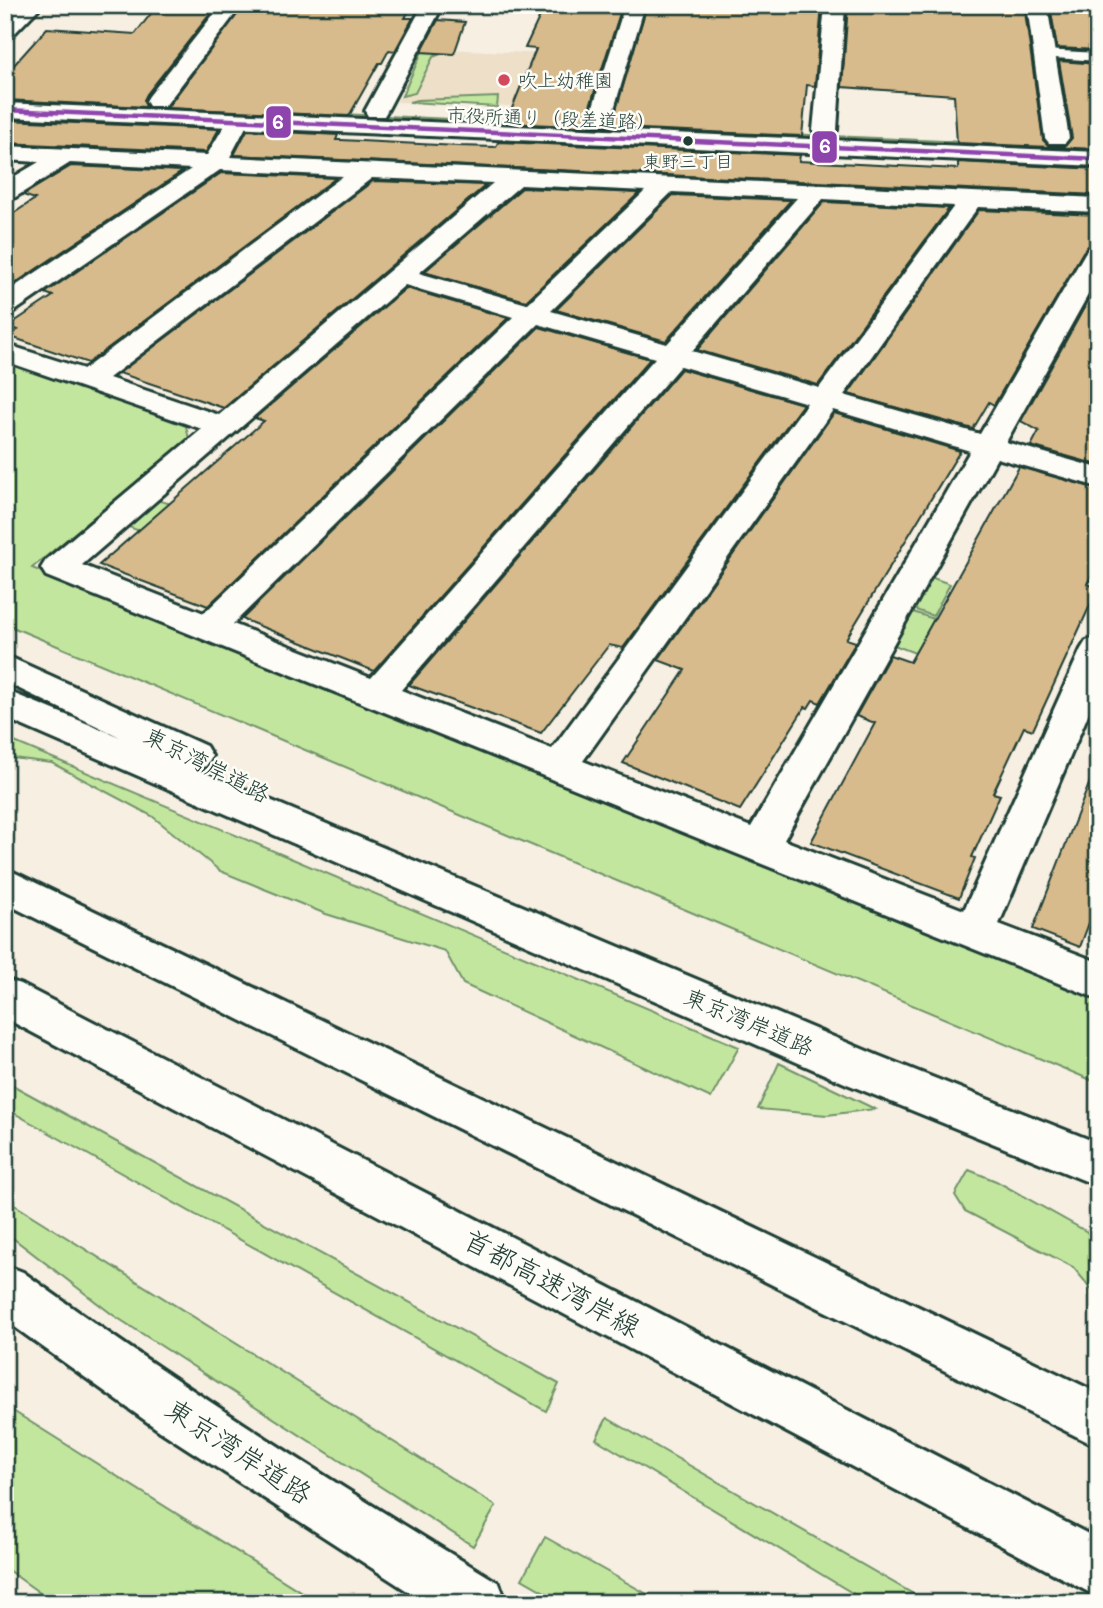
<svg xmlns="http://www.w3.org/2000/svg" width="1103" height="1608" font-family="Mali,'Klee One',sans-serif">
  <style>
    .built { fill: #eddfc8 }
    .green { fill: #c3e69f; stroke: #71926a; stroke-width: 2 }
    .building { fill: #d8bb8c; stroke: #1f3d34; stroke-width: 2 }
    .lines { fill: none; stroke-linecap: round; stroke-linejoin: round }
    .lane-casing { stroke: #1f3d34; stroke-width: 5 }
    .street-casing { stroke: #1f3d34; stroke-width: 6 }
    .secondary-casing { stroke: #1f3d34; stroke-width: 6 }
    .highway-casing { stroke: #1f3d34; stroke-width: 6 }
    .lane { fill: #fdfcf7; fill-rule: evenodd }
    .street { fill: #fdfcf7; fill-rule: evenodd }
    .secondary { fill: #fdfcf7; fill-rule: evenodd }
    .highway { fill: #fdfcf7; fill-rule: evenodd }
    .bus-1-casing { stroke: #fdfcf7; stroke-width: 8 }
    .bus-1 { stroke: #8e44ad; stroke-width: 4.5 }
    .poi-dot { fill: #d1495b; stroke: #fdfcf7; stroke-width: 2.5 }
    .bus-dot { fill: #1f3d34; stroke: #fdfcf7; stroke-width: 2.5 }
    .labels { text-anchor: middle; stroke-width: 5; stroke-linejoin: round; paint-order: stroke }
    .far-bus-label { font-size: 18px; fill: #1f3d34; stroke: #fdfcf7 }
    .far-poi-label { font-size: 19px; fill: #1f3d34; stroke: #fdfcf7; text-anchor: start }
    .far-street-label { font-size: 19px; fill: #1f3d34; stroke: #fdfcf7 }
    .street-label { font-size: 23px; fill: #1f3d34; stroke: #fdfcf7 }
    .near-street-label { font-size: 28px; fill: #1f3d34; stroke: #fdfcf7 }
    .line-badge { stroke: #fdfcf7; stroke-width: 2.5 }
    .badge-label { font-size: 19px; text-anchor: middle; font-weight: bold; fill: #fff }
  </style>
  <rect width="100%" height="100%" fill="#f6efe2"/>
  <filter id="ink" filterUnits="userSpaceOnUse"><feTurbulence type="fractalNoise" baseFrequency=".0143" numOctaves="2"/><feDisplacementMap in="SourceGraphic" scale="14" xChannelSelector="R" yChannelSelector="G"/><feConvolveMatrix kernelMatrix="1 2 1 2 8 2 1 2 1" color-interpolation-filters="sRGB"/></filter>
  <g filter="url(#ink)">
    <path class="built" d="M424 48 607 57 591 109 397 102Z"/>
    <g class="green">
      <path d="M426 43 445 44 441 54 433 57 415 93 402 96Z"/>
      <path d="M498 97 497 107 409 102 417 100Z"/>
      <path d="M5 99 1098 148V153L5 104Z"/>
      <path d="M5 360 186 426 189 439 32 568 1098 996V1083L5 624Z"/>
      <path d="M156 500 172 504 145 533 126 526Z"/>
      <path d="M930 577 950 584 933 616 913 609Z"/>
      <path d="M913 612 934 619 915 653 894 645Z"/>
      <path d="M5 738 739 1047 711 1098 463 984 445 951 326 914 220 871 152 816 52 763 5 757Z"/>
      <path d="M779 1063 875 1109 827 1115 758 1109Z"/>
      <path d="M5 1081 559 1384 546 1411 5 1108Z"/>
      <path d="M969 1170 996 1181 1098 1238V1297L1073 1267 965 1211 955 1195Z"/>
      <path d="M5 1199 496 1506 473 1546 113 1315 5 1232Z"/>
      <path d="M5 1406 319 1603H54L5 1568Z"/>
      <path d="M607 1418 929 1603H869L596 1439Z"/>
      <path d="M545 1537 663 1603H564L522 1579Z"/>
    </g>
    <g class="building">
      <path d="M175 5H217L147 94 144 100 146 107 5 100V75L47 28 135 34 153 11 169 12Z"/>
      <path d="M244 5H412L405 18H413L395 51 389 50 382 63H379L349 116 167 108Z"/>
      <path d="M545 5 622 7 586 118 592 127H608L613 120 647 5H822L815 86 807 85 802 136 506 123 536 49 525 48Z"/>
      <path d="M848 5H1024L1043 140 1049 146H1065L1072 138 1059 61 1098 64V149L957 143 954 95 842 87Z"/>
      <path d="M1050 5H1093L1094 10H1098V50L1057 48Z"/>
      <path d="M438 20 465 22 454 54 421 52Z"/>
      <path d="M5 120 219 129 206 152 5 143Z"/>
      <path d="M247 130 338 135 336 140H341L458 146 496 147 498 142 800 155 799 161 958 169V162L1098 169V195L234 155Z"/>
      <path d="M71 166 183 171 14 284 5 281V219L35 199 23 195Z"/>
      <path d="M221 173 336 178 88 363 8 336 18 330 8 326 53 296 45 293Z"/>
      <path d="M373 181 486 185 224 408 119 373Z"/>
      <path d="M522 188 639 193 526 301 424 272Z"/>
      <path d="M673 195 791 200 666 341 556 310Z"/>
      <path d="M824 202 949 208 818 385 697 350Z"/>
      <path d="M979 210 1098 215V243L1088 246 1083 252 994 405 989 402 973 429 848 394Z"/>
      <path d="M1098 283V465L1031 446 1039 431 1021 421Z"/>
      <path d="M406 288 508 318 208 606 99 565 264 421 255 418Z"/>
      <path d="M539 327 650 359 374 671 242 619Z"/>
      <path d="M681 369 803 404 623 648 609 645 541 733 409 685Z"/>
      <path d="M834 413 960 451 846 639 856 642 820 703 813 700 808 708 805 707 740 810 623 763 685 670 658 660Z"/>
      <path d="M1019 467 1098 489V562L1087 584 1098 588 1033 730 1024 727 993 793 1000 795 972 857 975 858 959 898 811 842 875 723 856 716 890 655 910 662Z"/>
      <path d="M1096 766 1098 926 1089 923 1080 947 1033 929Z"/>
    </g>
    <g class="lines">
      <g class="lane-casing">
        <path id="lane" d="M1044 50 1098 53V61L1040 57V51Z"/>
      </g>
      <g class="street-casing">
        <g id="street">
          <path d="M221 5H242L165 106H149L146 101 149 96Z"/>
          <path d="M625 5H645L611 119 608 124H592L589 119Z"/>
          <path d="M1027 5H1047L1069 138 1065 143H1049L1045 138Z"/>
          <path d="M238 114 246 116 249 121 230 157 1098 198V212L978 207 844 395 980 434 1085 253 1089 248 1098 245V277L1006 442 1098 468V487L997 458 784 840 964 910 1081 649 1086 641 1098 637V691L999 924 1098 962V999L46 576 41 568 46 560 202 429 5 361V344L84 369 343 176 220 170 15 311 5 313V293L191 169 70 163 14 198 5 200V182L39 162 5 160V146L207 155 230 116ZM372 178 493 183 219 415 109 378ZM521 185 645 191 527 304 419 273ZM672 192 797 198 667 344 551 311ZM823 199 954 206 819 388 692 351ZM405 285 513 317 204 613 82 565ZM538 324 655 358 371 678 233 624ZM680 366 807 403 552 749 401 690ZM833 410 970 451 751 827 583 761Z"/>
        </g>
      </g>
      <g class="secondary-casing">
        <g id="secondary">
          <path d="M20 5H42L12 36 5 38V20Z"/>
          <path d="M423 5H443L387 111 384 116H368L365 111Z"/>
          <path d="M825 5H845L837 130 833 135H817L813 130Z"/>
          <path d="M5 103 1098 152V166L5 117Z"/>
        </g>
      </g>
      <g class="highway-casing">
        <g id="highway">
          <path d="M5 655 206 746 212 756 206 766 196 769 879 1056 1098 1143V1186L847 1084 5 718V690L120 737 5 682Z"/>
          <path d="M5 868 1098 1393V1447L5 903Z"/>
          <path d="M5 979 20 984 1098 1539V1597L5 1018Z"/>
          <path d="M5 1265 23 1272C176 1384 337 1485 499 1583L507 1603H426L160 1431 5 1320Z"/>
        </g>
      </g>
      <use href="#lane" class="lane"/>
      <use href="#street" class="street"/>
      <use href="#secondary" class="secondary"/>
      <use href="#highway" class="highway"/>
      <g class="bus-1-casing">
        <path id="bus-1" d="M5 110 1098 159"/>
      </g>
      <use href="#bus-1" class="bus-1"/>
    </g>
  </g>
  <circle class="poi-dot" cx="504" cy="80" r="7"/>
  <circle class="bus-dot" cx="688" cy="141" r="6"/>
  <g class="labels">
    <g class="far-bus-label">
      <text x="688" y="168">東野三丁目</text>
    </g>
    <g class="far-poi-label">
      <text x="518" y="87">吹上幼稚園</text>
    </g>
    <g class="far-street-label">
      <text transform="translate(551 118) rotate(2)" y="7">市役所通り（段差道路）</text>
    </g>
    <g class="street-label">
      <text transform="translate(207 765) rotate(27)" y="8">東京湾岸道路</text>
      <text transform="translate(749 1022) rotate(23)" y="8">東京湾岸道路</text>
    </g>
    <g class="near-street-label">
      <text transform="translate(552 1283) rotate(28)" y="10">首都高速湾岸線</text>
      <text transform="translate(239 1451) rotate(33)" y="10">東京湾岸道路</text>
    </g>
  </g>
  <g class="line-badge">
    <rect x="265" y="105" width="27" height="34" rx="7" fill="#8e44ad"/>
    <rect x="811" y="130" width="27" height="34" rx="7" fill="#8e44ad"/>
  </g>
  <g class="badge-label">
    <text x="278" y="129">6</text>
    <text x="825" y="153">6</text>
  </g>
  <rect width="1103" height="1608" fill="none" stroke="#fdfcf7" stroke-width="28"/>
  <rect x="14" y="14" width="1075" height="1580" fill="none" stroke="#1f3d34" stroke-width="2.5" filter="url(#ink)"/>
</svg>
